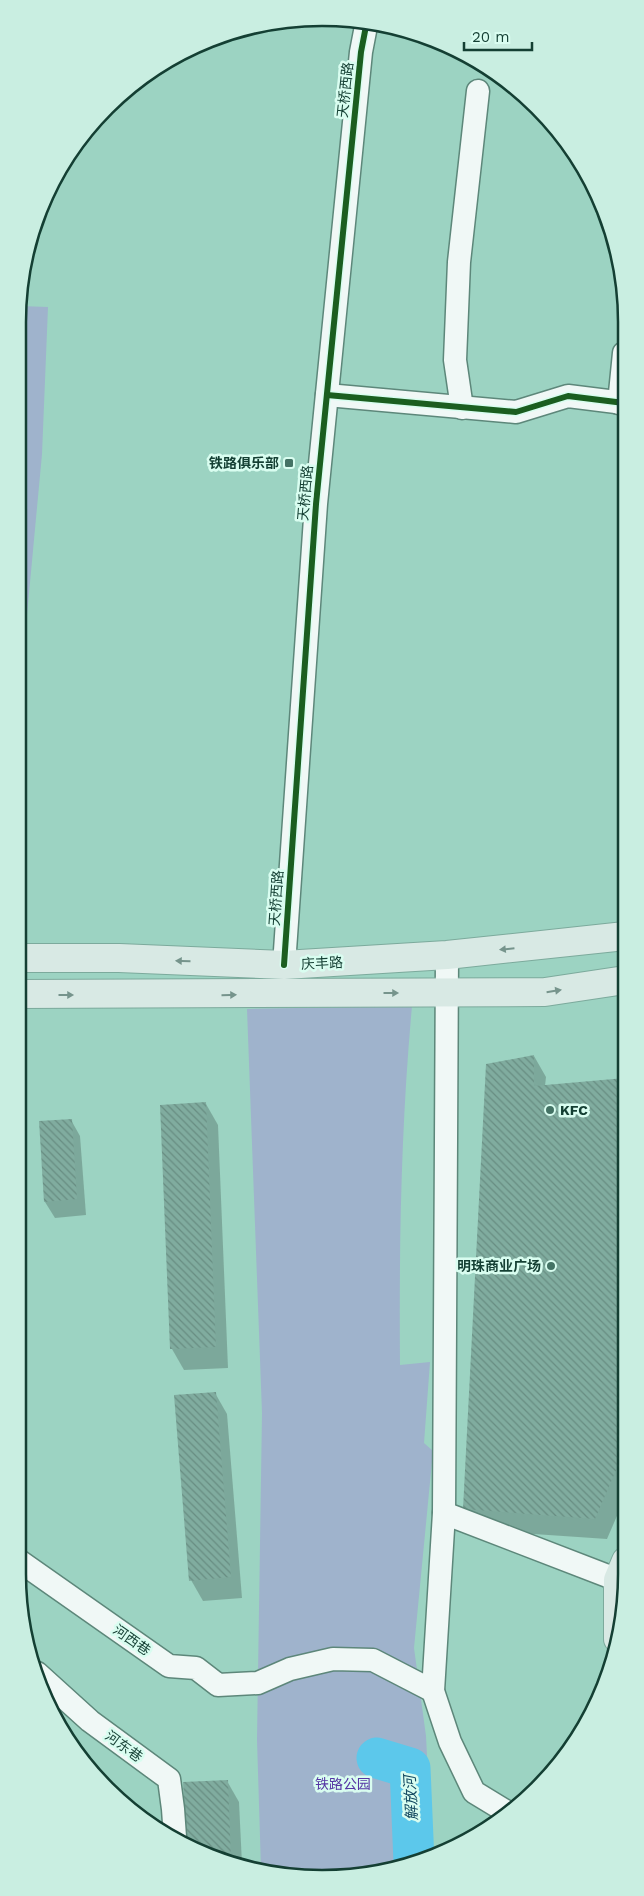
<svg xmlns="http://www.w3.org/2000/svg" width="644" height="1896" font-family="'Work Sans','Noto Sans SC',sans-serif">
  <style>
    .park { fill: #9fb3cc }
    .shadow { fill: #0003 }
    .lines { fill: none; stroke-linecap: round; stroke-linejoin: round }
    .river { stroke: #5cc8eb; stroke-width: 41 }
    .building { fill: url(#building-back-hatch) }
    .minor-casing { stroke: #5d877a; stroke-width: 25 }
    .major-casing { stroke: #7caa9c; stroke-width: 30 }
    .minor { stroke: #f0f8f6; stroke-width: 22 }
    .major { stroke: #d8e9e4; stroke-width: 28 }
    .cycleway-casing { stroke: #d9fdf0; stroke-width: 9 }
    .cycleway { stroke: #1b5e20; stroke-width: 6 }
    .oneway { fill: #76948c }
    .poi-dot { fill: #447365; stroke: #d9fdf0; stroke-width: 2 }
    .labels { text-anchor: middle; stroke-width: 5; stroke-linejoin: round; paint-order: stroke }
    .street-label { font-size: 14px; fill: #143f33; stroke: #d9fdf0 }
    .poi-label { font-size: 14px; font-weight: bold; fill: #143f33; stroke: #d9fdf0; text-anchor: end }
    .park-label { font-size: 14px; fill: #5636a4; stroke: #d9fdf0 }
    .water-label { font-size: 15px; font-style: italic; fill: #164b62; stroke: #d9fdf0 }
    .rim { fill: none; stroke: #143f33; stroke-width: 2.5 }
  </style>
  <defs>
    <pattern id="building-back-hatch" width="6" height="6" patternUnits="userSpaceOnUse" patternTransform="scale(1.25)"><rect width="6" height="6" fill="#80ac9f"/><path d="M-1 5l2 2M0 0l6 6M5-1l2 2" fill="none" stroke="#688d82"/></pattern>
  </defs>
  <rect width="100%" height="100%" fill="#9cd3c2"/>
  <g class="park">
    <path d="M20 306 48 307 42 454 25 636H18V322Z"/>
    <path d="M412 1006C401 1126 399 1245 400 1365L430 1362 424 1443 433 1451 414 1648 426 1736 432 1854 401 1868 283 1876 261 1869 257 1740 262 1413 247 1009Z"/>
  </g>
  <g class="shadow">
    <path d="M534 1056 546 1077 545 1086 625 1079 626 1495 607 1539 476 1530 464 1509Z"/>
    <path d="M206 1104 218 1125 228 1368 184 1370 172 1349Z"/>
    <path d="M71 1120 80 1136 86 1215 55 1218 45 1202Z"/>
    <path d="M215 1393 227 1414 242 1598 203 1601 191 1580Z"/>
    <path d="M227 1781 239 1802 242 1864 188 1847 185 1784Z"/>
  </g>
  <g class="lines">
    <path class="river" d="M377 1758 410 1768 414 1862"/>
  </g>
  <g class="building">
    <path d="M534 1055V1086L625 1078 626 1447 595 1519 463 1509 486 1064Z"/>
    <path d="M206 1102 216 1347 170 1349 160 1105Z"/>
    <path d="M72 1119 77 1199 44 1202 39 1121Z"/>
    <path d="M216 1392 231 1577 189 1581 174 1395Z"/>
    <path d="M228 1780 231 1860 186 1846 183 1782Z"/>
  </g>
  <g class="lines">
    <g class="minor-casing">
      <g id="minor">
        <path d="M327 395 516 412 568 396 624 403"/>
        <path d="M619 403 624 353"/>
        <path d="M462 408 455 360 459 262 478 91"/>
        <path d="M447 955 444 1513 618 1580"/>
        <path d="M284 965 316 504 361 52 366 26"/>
        <path d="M444 1513 433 1691 450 1742 474 1792 507 1812"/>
        <path d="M18 1560 169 1666 196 1668 218 1685 258 1683 290 1669 333 1659 373 1660 433 1691"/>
        <path d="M37 1673 90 1721 169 1779 173 1809 175 1837"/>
      </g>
    </g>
    <g class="major-casing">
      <g id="major">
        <path d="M18 958H119L284 965 447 955 625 936"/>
        <path d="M18 994 545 992 625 980"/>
        <path d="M618 1639V1580L626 1561"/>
      </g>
    </g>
    <use href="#minor" class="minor"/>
    <use href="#major" class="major"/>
    <g class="cycleway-casing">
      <g id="cycleway">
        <path d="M327 395 516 412 568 396 624 403"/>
        <path d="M284 965 316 504 361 52 366 26"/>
      </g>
    </g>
    <use href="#cycleway" class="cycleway"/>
  </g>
  <defs><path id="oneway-solid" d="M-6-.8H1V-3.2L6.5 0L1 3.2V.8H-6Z" transform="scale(1.25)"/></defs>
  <g class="oneway">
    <use href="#oneway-solid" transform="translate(507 949) rotate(174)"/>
    <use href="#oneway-solid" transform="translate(183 961) rotate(-178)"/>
    <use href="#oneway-solid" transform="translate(554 991) rotate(-9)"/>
    <use href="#oneway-solid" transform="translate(391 993)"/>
    <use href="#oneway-solid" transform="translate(66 995)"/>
    <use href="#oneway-solid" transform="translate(229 995) rotate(-1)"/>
  </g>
  <g class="poi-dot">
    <rect x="284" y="458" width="10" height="10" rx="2.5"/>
    <circle cx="550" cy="1110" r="5"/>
    <circle cx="551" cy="1266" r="5"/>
  </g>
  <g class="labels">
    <g class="street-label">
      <text transform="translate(345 90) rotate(-84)" y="5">天桥西路</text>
      <text transform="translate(305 493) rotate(-85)" y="5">天桥西路</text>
      <text transform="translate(276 898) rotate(-86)" y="5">天桥西路</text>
      <text transform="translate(322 963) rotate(-3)" y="5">庆丰路</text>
      <text transform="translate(132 1640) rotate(35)" y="5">河西巷</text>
      <text transform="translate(124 1746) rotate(36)" y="5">河东巷</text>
    </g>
    <g class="poi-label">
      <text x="279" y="468">铁路俱乐部</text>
      <text x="560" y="1115" text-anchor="start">KFC</text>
      <text x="541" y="1271">明珠商业广场</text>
    </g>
    <g class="park-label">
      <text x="343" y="1789">铁路公园</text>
    </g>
    <g class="water-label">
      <text transform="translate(411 1798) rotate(-93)" y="5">解放河</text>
    </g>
  </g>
  <path d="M0 0H644V1896H0ZM322 26H322A296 296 0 0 1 618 322V1574A296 296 0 0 1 322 1870H322A296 296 0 0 1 26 1574V322A296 296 0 0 1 322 26Z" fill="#c9eee1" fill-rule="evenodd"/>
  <path class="rim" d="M322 26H322A296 296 0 0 1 618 322V1574A296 296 0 0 1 322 1870H322A296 296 0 0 1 26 1574V322A296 296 0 0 1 322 26Z"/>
  <path d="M464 42v8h68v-8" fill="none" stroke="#143f33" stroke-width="2.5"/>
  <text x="472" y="42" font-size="15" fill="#143f33" stroke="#d9fdf0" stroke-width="4" paint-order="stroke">20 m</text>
</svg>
